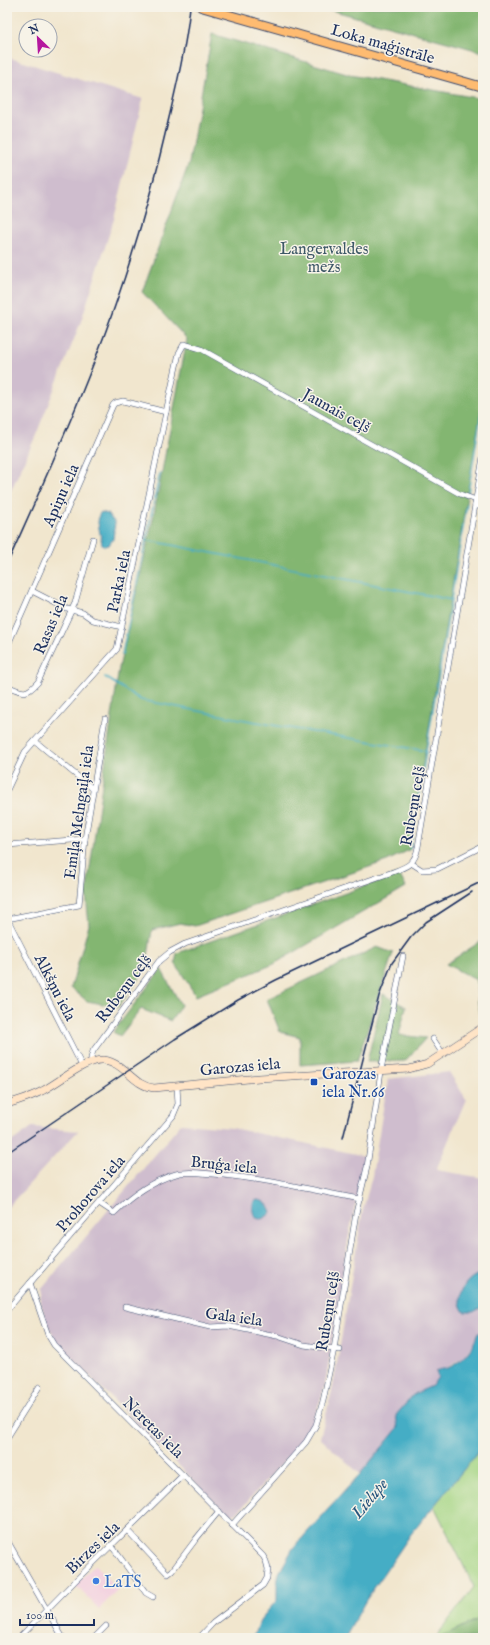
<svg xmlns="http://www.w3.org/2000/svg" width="490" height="1645" font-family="'IM FELL English',serif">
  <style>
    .built { fill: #f3cfdf }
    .industrial { fill: #cfbdce }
    .green { fill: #a4d583; stroke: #608270 }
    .forest { fill: #83b671; stroke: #4f7268 }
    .water { fill: #45adc5; stroke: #306e92 }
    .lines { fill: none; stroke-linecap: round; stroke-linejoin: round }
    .stream { stroke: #45adc5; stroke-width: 1.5 }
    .street-casing { stroke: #3b4a6f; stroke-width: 6 }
    .secondary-casing { stroke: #3b4a6f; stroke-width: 8 }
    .primary-casing { stroke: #3b4a6f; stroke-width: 10 }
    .street { stroke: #fff; stroke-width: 5 }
    .secondary { stroke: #ffe4c6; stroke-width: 7 }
    .primary { stroke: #febb71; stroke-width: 8 }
    .rail { stroke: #1b2f5e; stroke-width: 1.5 }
    .transit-dot { fill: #1a4fb4; stroke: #f7f3e8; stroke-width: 1.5 }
    .shop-dot { fill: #3f7fe0; stroke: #f7f3e8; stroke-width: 1.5 }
    .labels { text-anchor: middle; stroke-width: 3; stroke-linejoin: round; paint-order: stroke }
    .street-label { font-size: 16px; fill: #1b2f5e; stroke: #f7f3e8 }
    .park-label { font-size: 16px; fill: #3d5867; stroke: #f7f3e8 }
    .transit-label { font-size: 16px; fill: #164399; stroke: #f7f3e8; text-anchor: start }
    .shop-label { font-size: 16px; fill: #366cbe; stroke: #f7f3e8; text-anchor: start }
    .water-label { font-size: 17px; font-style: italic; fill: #28557d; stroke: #f7f3e8 }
  </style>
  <rect width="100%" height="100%" fill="#f7f3e8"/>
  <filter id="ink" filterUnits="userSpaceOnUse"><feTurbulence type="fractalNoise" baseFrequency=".025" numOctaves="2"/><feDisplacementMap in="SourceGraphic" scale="8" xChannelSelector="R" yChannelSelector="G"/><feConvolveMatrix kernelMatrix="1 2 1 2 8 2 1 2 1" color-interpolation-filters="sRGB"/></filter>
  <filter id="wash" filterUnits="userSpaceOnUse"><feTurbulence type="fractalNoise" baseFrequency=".012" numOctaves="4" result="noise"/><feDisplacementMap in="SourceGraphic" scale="16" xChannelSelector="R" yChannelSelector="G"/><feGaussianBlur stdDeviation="0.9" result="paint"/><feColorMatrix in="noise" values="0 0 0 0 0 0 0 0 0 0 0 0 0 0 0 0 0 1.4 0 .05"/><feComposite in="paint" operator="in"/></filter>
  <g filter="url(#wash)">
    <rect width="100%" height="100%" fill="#f1e6ce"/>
    <path class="built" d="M95 1565 118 1590 99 1609 75 1585Z"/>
    <g class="industrial">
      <path d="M7 57 143 99 114 219 80 324 36 435 7 499Z"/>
      <path d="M449 1072 466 1099 436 1170 483 1178V1331L477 1334 476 1340 464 1357 447 1368 438 1370V1377L432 1386 414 1394 398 1428 360 1474 320 1438 333 1387 363 1210 372 1176 388 1079Z"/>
      <path d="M181 1124 232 1128 365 1156 348 1240 325 1385 314 1419 303 1440 236 1514H227L56 1342 46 1321 40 1299 42 1291 41 1290Z"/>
      <path d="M32 1127 78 1131 7 1208V1145Z"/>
    </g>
    <path class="green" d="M483 1446V1617L443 1636 444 1638H435L474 1587 434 1506Z"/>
    <g class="forest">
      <path d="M320 7H483V52Z"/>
      <path d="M212 34 350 75 483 99V399L409 850 387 861 195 926 180 923 152 930 146 969 118 1007 87 1001 71 988 89 925 86 895 119 668 153 519 187 339 142 292 189 163Z"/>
      <path d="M399 874 406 887 274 964 196 996 175 963 177 953Z"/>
      <path d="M483 940V1012L479 1014 476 980 446 964Z"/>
      <path d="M377 947 393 953 357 1061 300 1065V1037L280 1032 267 999Z"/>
      <path d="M161 969 181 1005 171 1021 141 1009 120 1036 113 1032Z"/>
      <path d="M383 994 406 1007 399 1035 426 1038 405 1061 367 1062Z"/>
      <path d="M483 1617V1638H444L442 1636Z"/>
    </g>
    <g class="water">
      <path d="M101 512 108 514 115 523 113 539 109 545 104 546 102 544 98 523 99 514Z"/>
      <path d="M258 1200C265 1201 269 1205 271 1212 260 1226 249 1217 254 1201Z"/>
      <path d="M483 1273V1307L473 1312H464C453 1297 466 1276 483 1273Z"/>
      <path d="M483 1331V1446L411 1534 366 1600 345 1638H250L256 1632 260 1620 277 1600V1584L279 1573 293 1548 360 1474 398 1428 396 1415 414 1394 432 1386 438 1377 436 1372C440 1368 444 1370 448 1368 461 1363 475 1347 477 1334Z"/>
    </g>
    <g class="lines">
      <g class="stream">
        <path d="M468 493 483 402"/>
        <path d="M146 540 452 600"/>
        <path d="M122 655 160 473"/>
        <path d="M105 677 141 700 278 726 426 751"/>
        <path d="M410 849 467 503"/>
      </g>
    </g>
  </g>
  <g filter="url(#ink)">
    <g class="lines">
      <g class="street-casing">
        <g id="street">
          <path d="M475 505 483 508"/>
          <path d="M32 591 67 609 83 613 93 620 122 627"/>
          <path d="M7 647 113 405 115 403 123 401 166 412"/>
          <path d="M7 686C23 693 26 696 38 682L75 603 93 539"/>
          <path d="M35 741 93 789"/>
          <path d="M7 790 25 752 117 649 166 412 179 353 184 344 201 349 460 494 476 500"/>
          <path d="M7 845 85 839"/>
          <path d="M411 863 422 870 437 869 483 846"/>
          <path d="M7 918 82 1066"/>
          <path d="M7 919 79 905 85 839 105 719"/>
          <path d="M433 1039 443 1054"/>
          <path d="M91 1062V1058L93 1051 159 961 170 952 185 944 390 873C406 867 415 865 418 847L483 457"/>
          <path d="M99 1203 114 1213C131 1196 152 1181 176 1174 187 1171 200 1173 212 1174 262 1178 311 1190 360 1199"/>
          <path d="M30 1283 48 1335 54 1345 263 1556 266 1561 268 1569 267 1578 263 1585 213 1623 199 1638"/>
          <path d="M125 1307 210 1327 228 1326 277 1336 304 1345 340 1350"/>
          <path d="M7 1310 173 1116 178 1104 177 1086"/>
          <path d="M7 1438 39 1387"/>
          <path d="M232 1525 306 1442 316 1425 323 1401 334 1349 356 1213 367 1167 382 1065 403 956"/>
          <path d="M127 1530 168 1574 172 1571 196 1539 219 1511"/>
          <path d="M7 1540 63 1638"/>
          <path d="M111 1545 146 1593 153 1597"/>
          <path d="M19 1638 75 1581 183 1475"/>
          <path d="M94 1638 106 1626"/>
        </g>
      </g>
      <g class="secondary-casing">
        <path id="secondary" d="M7 1104C19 1100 31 1097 42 1091 58 1083 87 1058 104 1060 125 1063 133 1086 154 1088L259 1078 409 1069 427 1064 483 1027"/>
      </g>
      <g class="primary-casing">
        <path id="primary" d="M201 7 483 87"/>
      </g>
      <use href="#street" class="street"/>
      <use href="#secondary" class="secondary"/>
      <use href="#primary" class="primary"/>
      <g class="rail">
        <path d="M7 564C37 497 68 430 94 362 125 284 149 204 168 122 177 84 186 46 190 7"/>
        <path d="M343 1138 379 996 392 963 411 937 426 922 472 892"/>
        <path d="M7 1153 175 1039 238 1000 276 980 483 881"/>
      </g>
    </g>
  </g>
  <rect class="transit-dot" x="310" y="1078" width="8" height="8" rx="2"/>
  <circle class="shop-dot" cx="96" cy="1581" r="4"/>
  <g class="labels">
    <g class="street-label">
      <text transform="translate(383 43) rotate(16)" y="6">Loka maģistrāle</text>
      <text transform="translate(337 410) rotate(29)" y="6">Jaunais ceļš</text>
      <text transform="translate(60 495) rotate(-66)" y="6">Apiņu iela</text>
      <text transform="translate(118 581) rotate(-78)" y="6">Parka iela</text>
      <text transform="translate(50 624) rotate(-67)" y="6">Rasas iela</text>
      <text transform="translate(412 806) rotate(-80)" y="6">Rubeņu ceļš</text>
      <text transform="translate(78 812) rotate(-82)" y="6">Emiļa Melngaiļa iela</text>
      <text transform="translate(56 987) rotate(63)" y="6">Alkšņu iela</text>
      <text transform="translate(123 988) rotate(-53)" y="6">Rubeņu ceļš</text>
      <text transform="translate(240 1066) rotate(-5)" y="6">Garozas iela</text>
      <text transform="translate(224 1164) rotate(6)" y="6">Bruģa iela</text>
      <text transform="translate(90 1193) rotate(-49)" y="6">Prohorova iela</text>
      <text transform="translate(327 1311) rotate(-81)" y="6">Rubeņu ceļš</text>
      <text transform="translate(234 1316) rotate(8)" y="6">Gala iela</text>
      <text transform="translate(154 1427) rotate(45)" y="6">Neretas iela</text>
      <text transform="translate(92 1547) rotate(-44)" y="6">Birzes iela</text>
    </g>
    <g class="park-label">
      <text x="324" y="254">Langervaldes<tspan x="324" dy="18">mežs</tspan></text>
    </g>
    <g class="transit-label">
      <text x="322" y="1079">Garozas<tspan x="322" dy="18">iela Nr.66</tspan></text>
    </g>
    <g class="shop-label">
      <text x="104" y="1587">LaTS</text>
    </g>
    <g class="water-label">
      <text transform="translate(369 1498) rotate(-50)" y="6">Lielupe</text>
    </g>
  </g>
  <rect width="490" height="1645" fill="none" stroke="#f7f3e8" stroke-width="24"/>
  <g transform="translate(38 38) rotate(335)"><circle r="19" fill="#f7f3e8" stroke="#9fa5b1"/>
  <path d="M0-3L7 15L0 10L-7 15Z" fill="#b5179e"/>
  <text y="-6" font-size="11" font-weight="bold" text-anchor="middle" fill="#1b2f5e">N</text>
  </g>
  <path d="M20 1619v6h74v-6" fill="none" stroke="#1b2f5e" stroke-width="2"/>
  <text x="26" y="1619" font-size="12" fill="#1b2f5e" stroke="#f7f3e8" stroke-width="3" paint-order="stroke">100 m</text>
</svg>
